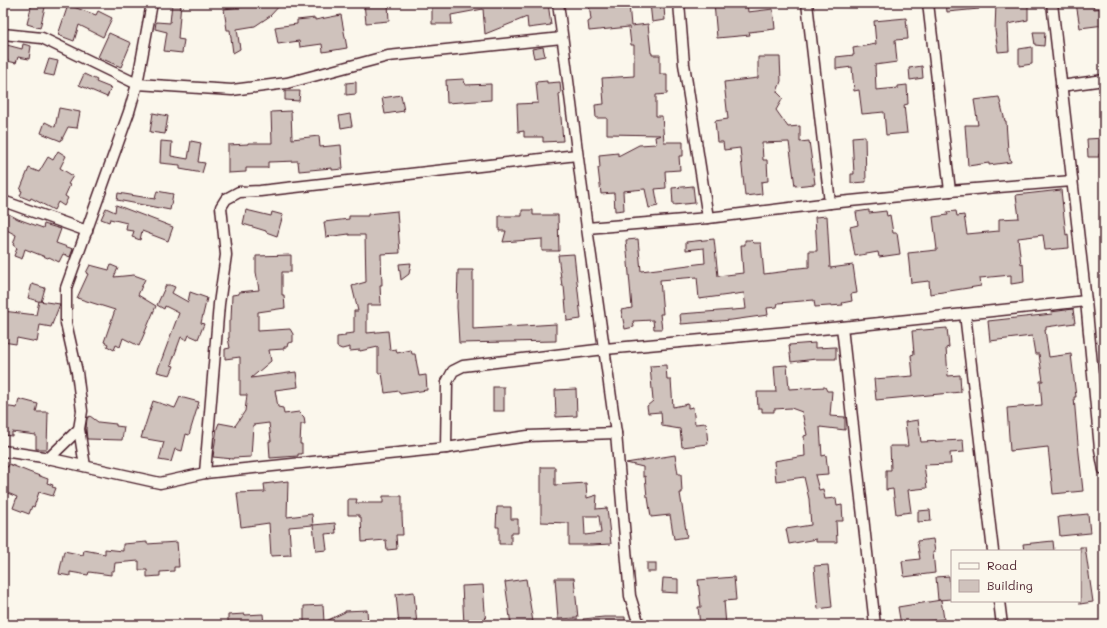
<svg xmlns="http://www.w3.org/2000/svg" width="1107" height="628" font-family="Mali,sans-serif">
  <style>
    .building { fill: #cfc2bc; stroke: #4a1f2b; fill-rule: evenodd }
    .lines { fill: none; stroke-linecap: round; stroke-linejoin: round }
    .street-casing { stroke: #4a1f2b; stroke-width: 13 }
    .street { stroke: #fbf7ec; stroke-width: 10 }
  </style>
  <rect width="100%" height="100%" fill="#fbf7ec"/>
  <filter id="ink" filterUnits="userSpaceOnUse"><feTurbulence type="fractalNoise" baseFrequency=".025" numOctaves="2"/><feDisplacementMap in="SourceGraphic" scale="8" xChannelSelector="R" yChannelSelector="G"/><feConvolveMatrix kernelMatrix="1 2 1 2 8 2 1 2 1" color-interpolation-filters="sRGB"/></filter>
  <g filter="url(#ink)">
    <g class="building">
      <path d="M32 3H46L40 28 27 24Z"/>
      <path d="M172 3H181L178 39 184 40 182 53 164 51 167 32 155 29 156 22 170 23Z"/>
      <path d="M247 3H282L270 16 255 26 237 29 240 49 233 53 230 30H227L224 9 248 6Z"/>
      <path d="M364 3H388L389 21 366 23Z"/>
      <path d="M432 3H522V5L548 3 551 25 528 28 527 17 485 34 483 9 451 15 452 24H432Z"/>
      <path d="M589 3H623V5L629 4 631 26 648 24 651 53H652V55H660V74H667V94L656 95V116H662L664 142H683V156H679L680 170 665 171 666 188 655 189 658 206 649 208 645 189 623 191 624 210 615 211 614 193 601 194 598 168H600L599 155 618 153V156L639 145 656 144 655 137 661 135 607 134V118H596L595 105 604 104 602 78 634 76V45H631L629 27 589 31 588 22 591 20Z"/>
      <path d="M650 3H661V8L664 7 665 20 652 22Z"/>
      <path d="M714 3H747L748 12 773 9 775 29 749 32 750 35 717 38Z"/>
      <path d="M946 3H978L979 9 947 12Z"/>
      <path d="M996 3H1028V20L1008 24 1009 51 998 52 995 30Z"/>
      <path d="M1076 3H1093L1094 9 1104 8V25L1080 28Z"/>
      <path d="M68 5 96 15 98 11 112 18 103 37 79 25 74 41 58 35Z"/>
      <path d="M341 15 347 48 323 52 322 44 300 47 299 41 278 44 275 27 297 24V20L315 18V20Z"/>
      <path d="M906 18 908 39 895 40 897 62 875 65 876 90 898 88V86L907 85 908 104 904 105 907 133 886 135 884 112 862 114 859 90 854 91 852 67 836 69V57L854 55 853 48 876 44 874 21Z"/>
      <path d="M1033 32H1045L1044 46 1035 45Z"/>
      <path d="M109 33 131 43 121 67 98 57Z"/>
      <path d="M3 44 22 49 23 44 31 46 29 59 18 57 16 63 3 60Z"/>
      <path d="M543 47 545 56 534 58 532 49Z"/>
      <path d="M1032 47V64L1019 66V49Z"/>
      <path d="M758 57H780L781 81 777 92 783 98 776 110 788 127 800 126V142L809 141 815 184 795 186 789 142 762 143 763 160H767L768 181 761 182 762 194 745 196 740 148 724 150 723 142H717L715 121 728 119 724 82 758 78Z"/>
      <path d="M49 59 58 61 54 76 44 74Z"/>
      <path d="M922 66 923 78 910 80 909 68Z"/>
      <path d="M84 74 97 80 96 82 111 88 107 97 79 85Z"/>
      <path d="M464 79 465 85 491 84V100L447 103 446 80Z"/>
      <path d="M547 81V83L560 82 561 93 559 94 563 141 543 142V137H524V131L518 132 517 104 538 103 536 82Z"/>
      <path d="M356 82V94L346 95V83Z"/>
      <path d="M285 91H300L299 101 285 100Z"/>
      <path d="M401 95 404 111 385 114 382 98Z"/>
      <path d="M999 97 1005 121H1006L1008 151 1011 162 989 165V163L968 166 965 125H978L974 100Z"/>
      <path d="M59 108 80 112 77 128 68 127 61 141 41 133 45 122 55 127Z"/>
      <path d="M291 111 292 139 319 136 320 147 341 145 343 169 332 170V168L299 171 298 161 268 162V168H246V172L228 173V145L248 144V143H272L271 112Z"/>
      <path d="M153 113 168 116 165 134 150 132Z"/>
      <path d="M350 114 352 126 341 128 339 116Z"/>
      <path d="M865 136 866 182 851 183V174H854L852 137Z"/>
      <path d="M1104 138V154H1099V157H1088L1087 139Z"/>
      <path d="M161 141 172 142 171 156 188 159 191 141 201 143 198 162 205 163 202 173 180 169V165L160 163Z"/>
      <path d="M58 151 66 156 60 168 73 176 68 184 70 185 65 196 68 198 64 206 58 202 54 210 31 198 30 200 20 196 22 191 20 190 29 168 39 172 48 157 53 160Z"/>
      <path d="M693 186 695 203 673 205 672 188Z"/>
      <path d="M1061 190 1066 235 1068 234 1069 248 1045 250 1043 235 1018 238 1021 264 1023 263 1024 282 1011 284V275L980 278 981 286 930 294 929 281 911 283 908 253 937 250 933 217 948 215 947 212 956 211 957 216 964 215 967 234 999 231V219L1019 218 1016 195Z"/>
      <path d="M157 191 173 194 170 210 117 200 118 193 155 199Z"/>
      <path d="M116 205 173 227 168 241 142 231 140 240 132 237 134 231 126 230 127 223 110 219 109 222 101 219 106 208 115 212Z"/>
      <path d="M246 210 271 216 272 212 283 215 277 236 266 232V231L243 224Z"/>
      <path d="M522 210H533V215H558L559 251H542V239L503 242 506 231H499V216H522Z"/>
      <path d="M869 210V213L886 211 887 216 890 215 893 233H897L900 254 879 257 878 252 855 256 850 227 858 225 856 212Z"/>
      <path d="M3 211 18 219 43 228 44 224 61 229 56 243 73 249 70 257 63 254 59 262 49 257 48 258 25 249 22 259 14 256 17 248 13 245 16 235 3 228Z"/>
      <path d="M397 211 400 253 381 254 382 285H380L381 305H367V333L388 331 390 350 396 349 397 353 411 350 412 354H415L419 376 426 375 427 390 400 394 399 391 385 393 382 373H378V347L360 351V350L350 351V347L342 349 337 347V337L345 336V334L354 333V311H358L352 286 366 282 365 235H349V234L326 237 324 222 349 219V216H368V214Z"/>
      <path d="M827 216 830 268 853 265 857 293 851 294 852 301 842 303 843 305 815 307 814 300 778 303 777 307 767 308 768 315 732 320 681 324 680 314 746 309 744 293 699 299 697 277 660 280 663 314H660L662 329H654L653 320 633 321 634 327 625 329 621 310 632 308 626 240 638 239 641 271 705 263 704 248 686 250V242L714 239 718 276 743 273 741 245H745V240H751L754 243H761L764 274 788 271V269L809 267V251H817L815 217Z"/>
      <path d="M574 254 581 319 567 321 564 286H562L558 255Z"/>
      <path d="M291 255V272H282V295H284L285 308 258 312V331L290 329 293 334V342L288 343 287 347H284V349L269 350 271 361 251 378 296 372 298 387 275 390 278 407 283 408 284 414 299 412 304 417 305 424H301L300 444H302V454H298V456L270 458 269 441H271L269 423 253 425 251 457 233 458V459L213 457 217 428 219 423 235 426 245 411 247 395H240V357L225 359V349L230 348 228 338H229V321L231 320 232 295 239 294V292L259 290 256 272V256Z"/>
      <path d="M411 263 409 274 401 280 399 264Z"/>
      <path d="M90 265 109 270 111 265 118 268 114 277 134 275 145 279 138 295 156 306 139 346 123 338 120 347 116 345 114 350 107 346 108 344 104 342 115 310 77 298 88 274 86 273Z"/>
      <path d="M458 270H473V329L556 324V341L459 343 457 307Z"/>
      <path d="M32 284 45 288 41 302 28 298Z"/>
      <path d="M166 285H170L175 287 172 293 188 302 190 292 207 298 201 323 204 324 198 339 189 335 187 340 181 337 171 365 174 366 170 375 157 372 179 313 165 306 164 309 157 305Z"/>
      <path d="M39 301 60 304 51 327 40 325 37 342 17 338 16 344 3 342 4 322H3V311L36 315Z"/>
      <path d="M1073 309 1075 323 1046 327V330H1045L1049 357 1071 354 1076 397H1074L1078 444 1083 491 1053 494 1048 447 1010 451 1007 408 1042 405 1040 381H1043L1039 354H1035L1032 336 990 341 988 321 1052 314 1051 312Z"/>
      <path d="M947 328 949 347 946 348 948 376 960 375 961 392 876 400 874 379 913 376 911 355 914 354 912 331Z"/>
      <path d="M815 343V348L836 347V359H816L791 362 789 345Z"/>
      <path d="M666 365 667 380H671L673 407 688 404V408L693 407 695 424 706 423 708 444 682 447 680 429 662 426 661 412 648 413 647 406 653 401 650 366Z"/>
      <path d="M787 365 789 389 825 387 827 391H832L830 416 845 417V430L820 427 822 456 826 455 828 474 815 475 819 490 823 489 825 499 836 498 837 506 842 505 843 521H836L837 542H816V539L789 544 786 529 811 525 809 499 804 477 776 481 774 461 805 456 804 436 807 435 802 412 791 408 774 409V412H762V408H758L757 392H776L774 366Z"/>
      <rect x="493" y="387" width="11" height="24"/>
      <path d="M576 389 577 416 556 417 555 390Z"/>
      <path d="M180 397 199 402 189 435 186 434 182 451 175 449 171 462 159 460 164 442 141 438 153 401 175 408Z"/>
      <path d="M19 399 38 404 36 412H48L47 449H36V435L12 432V436L3 435V406L17 408Z"/>
      <path d="M90 416 98 422 116 424V426L124 427 122 440 87 439 86 429 87 418Z"/>
      <path d="M918 420 921 442 963 440 964 452 950 453 951 464 924 465 927 488 908 490 911 512 896 514 893 489 886 490V470H891L890 446H908L905 422Z"/>
      <path d="M675 455 678 474H681L682 493H680L687 537 674 539 670 515 651 517 648 497H647L645 476 643 477V467L626 463Z"/>
      <path d="M9 464 29 472 48 479 47 483 53 485 52 487 56 488 53 496 39 492 34 507 32 506 29 514 13 508 17 497 3 491V470L5 466 8 467Z"/>
      <path d="M541 467H555V485L586 483 587 498 597 495 596 509 607 508 611 544 591 545H569V523L541 522ZM584 516H599L601 533 585 535Z"/>
      <path d="M288 481 287 517 312 514 313 525 289 527 291 555 271 556 269 523 241 527 237 493 265 492 264 484Z"/>
      <path d="M383 496H402V516L403 535H396L397 549 387 550 386 540 362 542 361 517H359V515H348V499H357L356 503H383Z"/>
      <path d="M497 507H511V519H518V533H511V544H499V527H496Z"/>
      <path d="M930 510 931 521 918 522V511Z"/>
      <path d="M1088 514 1090 533 1060 536 1058 517Z"/>
      <path d="M335 523 336 533 325 534 327 550 316 551 313 525Z"/>
      <path d="M933 539 935 552H933L935 573 904 577 902 561 920 559 917 541Z"/>
      <path d="M1053 541 1054 551H1024L1023 544Z"/>
      <path d="M147 542V544L177 542 179 567H174V571L160 572V576L147 577V570H139V561L115 563 114 571H111V575L89 572 88 575 70 572V576L59 574 64 551 83 555 84 550 105 554V549L123 551V544Z"/>
      <path d="M1080 547H1085L1093 602 1080 604Z"/>
      <rect x="647" y="563" width="9" height="9"/>
      <path d="M828 565 832 607 818 609 814 566Z"/>
      <path d="M949 576 950 588H952V599L938 600 936 577Z"/>
      <path d="M734 577 736 600 724 601 726 625H700L698 607H701L698 580Z"/>
      <path d="M555 578H574L578 618 558 619Z"/>
      <path d="M663 578 678 579V593L662 592Z"/>
      <path d="M526 579 533 622 511 625 505 582Z"/>
      <path d="M483 585 486 625H464L462 586Z"/>
      <path d="M414 592 417 625H399L396 594Z"/>
      <path d="M941 600 944 619 901 625 898 607Z"/>
      <path d="M323 605 324 622 345 612V611L367 610 368 625H304V606Z"/>
      <path d="M245 614V615L263 614 264 625H228V615Z"/>
      <path d="M604 617H625V625H584L583 619Z"/>
    </g>
    <g class="lines">
      <g class="street-casing">
        <g id="street">
          <path d="M558 3 587 228 616 433"/>
          <path d="M679 3 684 64 708 218"/>
          <path d="M807 3 830 203"/>
          <path d="M928 3 950 191"/>
          <path d="M1052 3 1086 301 1100 449 1104 470"/>
          <path d="M3 34 42 38 137 84 232 90 287 83 388 56 562 38"/>
          <path d="M1061 86 1104 80"/>
          <path d="M3 201 87 231"/>
          <path d="M587 228 708 218 830 203 950 191 1072 181"/>
          <path d="M965 314 993 551"/>
          <path d="M842 327 875 625"/>
          <path d="M446 448 447 382 453 371 463 366 605 349 842 327 1086 301"/>
          <path d="M3 451 43 457 160 483 205 473 446 448 528 436 616 433 630 596 639 625"/>
          <path d="M48 459 79 429"/>
          <path d="M85 466 79 429 82 411 77 372 66 323V288L129 112 137 84 152 3"/>
          <path d="M205 473 219 304 226 255 221 207 226 199 239 192 260 191 577 155"/>
          <path d="M999 601 1002 625"/>
        </g>
      </g>
      <use href="#street" class="street"/>
    </g>
  </g>
  <rect width="1107" height="628" fill="none" stroke="#fbf7ec" stroke-width="16"/>
  <rect x="8" y="8" width="1091" height="612" fill="none" stroke="#4a1f2b" stroke-width="1.5" filter="url(#ink)"/>
  <rect x="951" y="550" width="130" height="52" fill="#fbf7ec" stroke="#b4a19f"/>
  <rect x="959" y="563" width="20" height="6" fill="#fbf7ec" stroke="#b4a19f"/>
  <text x="987" y="570" font-size="12" fill="#4a1f2b">Road</text>
  <rect x="959" y="580" width="20" height="12" fill="#cfc2bc" stroke="#b4a19f"/>
  <text x="987" y="590" font-size="12" fill="#4a1f2b">Building</text>
</svg>
